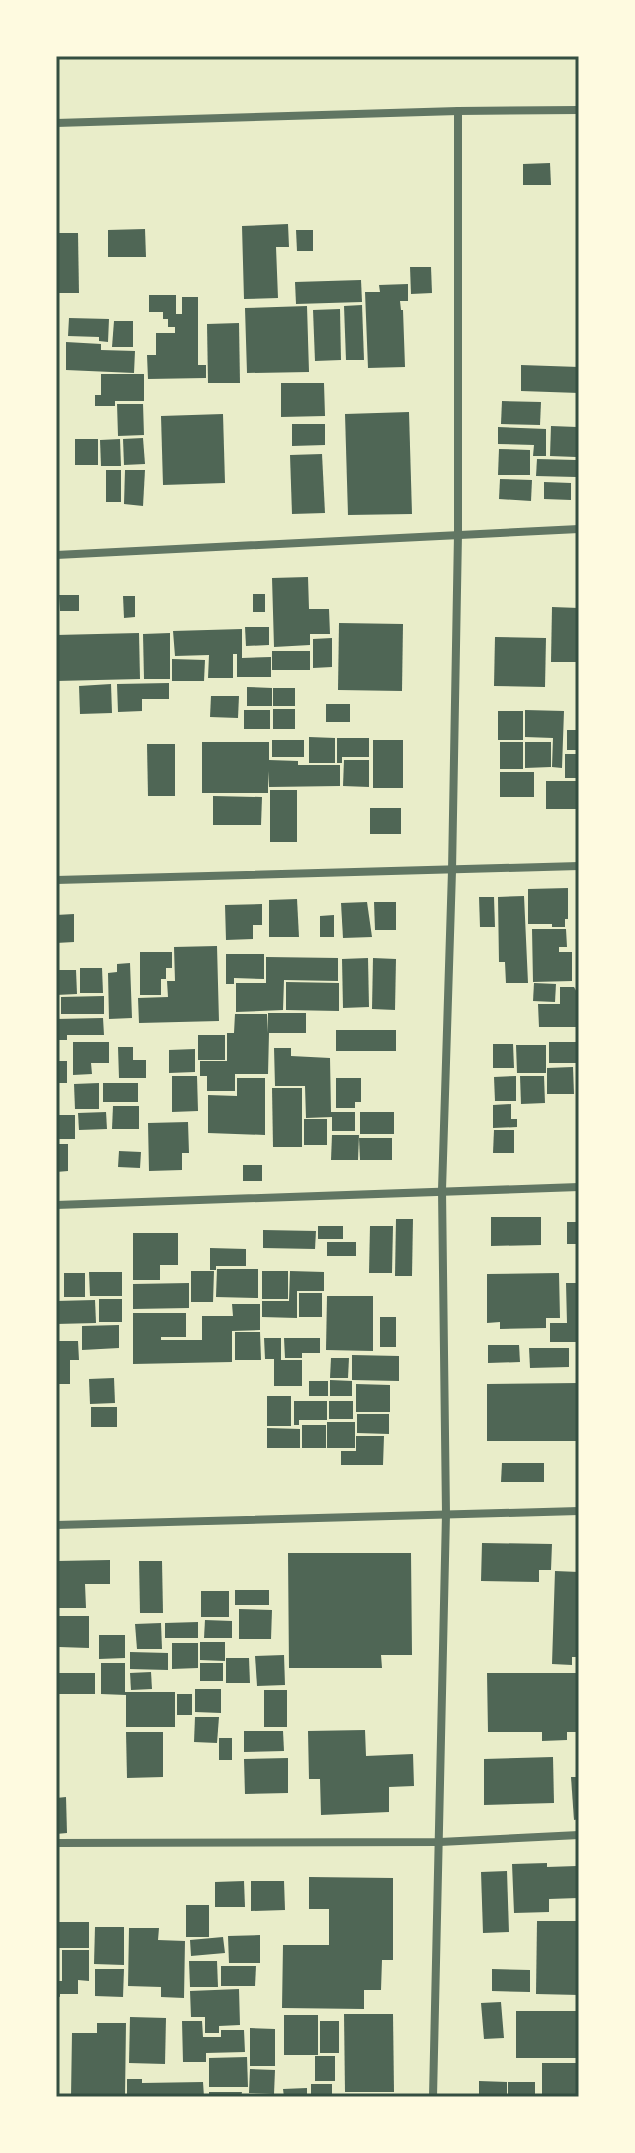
<svg xmlns="http://www.w3.org/2000/svg" width="635" height="2153" font-family="'Open Sans',sans-serif">
  <style>
    .building { fill: #4f6655 }
    .lines { fill: none; stroke-linecap: round; stroke-linejoin: round }
    .minor { stroke: #617663; stroke-width: 8 }
    .neatline { fill: none; stroke: #344e41; stroke-width: 3 }
  </style>
  <rect width="100%" height="100%" fill="#e9edc9"/>
  <g class="building">
    <path d="M550 163 551 185H523V164Z"/>
    <path d="M288 224 289 247H276L278 298 244 299 242 226Z"/>
    <path d="M145 229 146 257H108V230Z"/>
    <path d="M296 230H313V251H297Z"/>
    <path d="M56 233H78L79 293H56Z"/>
    <path d="M410 267H431L432 293 411 294Z"/>
    <path d="M361 280 362 302 296 304 295 282Z"/>
    <path d="M408 284V301H400L401 310H403L405 367 368 368 365 292H380L379 285Z"/>
    <path d="M149 295H176V314H182V297H198V365H206V378L148 379 147 355H156V333H175V327H168V319H163V312H149Z"/>
    <path d="M362 305 364 360H346L344 306Z"/>
    <path d="M307 306 309 372 247 373 245 308Z"/>
    <path d="M340 309 341 360 315 361 313 310Z"/>
    <path d="M69 318 109 319 108 342 99 341V337L68 336Z"/>
    <path d="M114 321H133V347H112Z"/>
    <path d="M239 323 240 383H208L207 324Z"/>
    <path d="M66 342 101 344V350L135 351 134 373 66 370Z"/>
    <path d="M521 365 579 367V393L521 391Z"/>
    <path d="M101 374H144V401H115V406H95V395H101Z"/>
    <path d="M281 383H324L325 416 281 417Z"/>
    <path d="M502 401 541 402 540 425 501 424Z"/>
    <path d="M117 404H143L144 435 118 436Z"/>
    <path d="M409 412 412 514 348 515 345 414Z"/>
    <path d="M223 414 225 483 163 485 161 416Z"/>
    <path d="M292 424H325V445L292 446Z"/>
    <path d="M551 426 577 427 576 457 550 456Z"/>
    <path d="M498 427 546 429V456H533L534 445 498 444Z"/>
    <path d="M143 438 145 464 124 465 123 439Z"/>
    <rect x="75" y="439" width="23" height="26"/>
    <path d="M120 439 121 466H101L100 440Z"/>
    <path d="M499 449 530 450V475H498Z"/>
    <path d="M322 454 325 513 292 514 290 455Z"/>
    <path d="M537 459 576 460V477L536 476Z"/>
    <rect x="106" y="470" width="15" height="32"/>
    <path d="M125 470H145L143 506 124 504Z"/>
    <path d="M500 479 532 480 531 501 499 499Z"/>
    <path d="M544 482 571 483V500L544 499Z"/>
    <path d="M308 577 309 609H329L330 634H310V645L274 647 272 578Z"/>
    <rect x="253" y="594" width="12" height="18"/>
    <path d="M59 595H79V611H60Z"/>
    <path d="M123 596H135V617L124 618Z"/>
    <path d="M552 607 579 608V662H551Z"/>
    <path d="M339 623 403 624 402 691 338 690Z"/>
    <path d="M245 627H269V645L246 646Z"/>
    <path d="M242 629V658L271 657V677H237V654H233V678H208L209 655 175 656 173 631Z"/>
    <path d="M139 633 140 679 56 681V635Z"/>
    <path d="M170 633V679H144L143 634Z"/>
    <path d="M495 637 546 638 545 687 494 686Z"/>
    <path d="M332 638V667L313 668V639Z"/>
    <rect x="272" y="651" width="38" height="19"/>
    <path d="M172 659 205 660 204 681H172Z"/>
    <path d="M169 683V699H142V711L118 712 117 684Z"/>
    <path d="M111 684 112 713 80 714 79 686Z"/>
    <path d="M247 687 272 688V706H247Z"/>
    <rect x="273" y="688" width="22" height="18"/>
    <path d="M211 696H239L238 718 210 717Z"/>
    <rect x="326" y="704" width="24" height="18"/>
    <rect x="273" y="709" width="22" height="20"/>
    <rect x="244" y="710" width="26" height="19"/>
    <path d="M525 710 564 711 562 768 552 767 553 738 525 737Z"/>
    <rect x="498" y="711" width="25" height="29"/>
    <rect x="567" y="730" width="12" height="20"/>
    <path d="M309 737 335 738V763H309Z"/>
    <path d="M337 738H369V757H342V763H337Z"/>
    <rect x="272" y="740" width="32" height="17"/>
    <rect x="373" y="740" width="30" height="48"/>
    <path d="M202 742H269V760L298 761V765H340V786L269 787 268 771V793H202Z"/>
    <rect x="500" y="742" width="23" height="27"/>
    <path d="M525 742H551V767L525 768Z"/>
    <path d="M147 744H175V796H148Z"/>
    <rect x="565" y="754" width="14" height="24"/>
    <path d="M344 760H369V787L343 786Z"/>
    <rect x="500" y="772" width="34" height="25"/>
    <rect x="546" y="781" width="32" height="28"/>
    <rect x="270" y="790" width="27" height="52"/>
    <path d="M213 796 262 797 261 825H213Z"/>
    <rect x="370" y="808" width="31" height="26"/>
    <path d="M568 888V919H565V927H552V924H528V889Z"/>
    <path d="M524 896 528 983H506L505 962H499L498 897Z"/>
    <path d="M479 897H494L495 927H480Z"/>
    <path d="M297 899 299 937H269V900Z"/>
    <path d="M367 902 372 937 343 938 341 903Z"/>
    <path d="M374 902H396V930H375Z"/>
    <path d="M262 904V925H253V939L226 940 225 905Z"/>
    <path d="M74 914V942L56 943V915Z"/>
    <path d="M334 915V937H320V916Z"/>
    <path d="M532 929H566L567 947H559V952H572V981L533 982Z"/>
    <path d="M217 946 219 1021 139 1023 138 998 168 997 167 981H175L174 947Z"/>
    <path d="M140 952H172V968H166V979H161V995H140Z"/>
    <path d="M226 954H264V979L234 978V984H226Z"/>
    <path d="M266 957 338 958V981L284 980 283 1010 236 1012V983H266Z"/>
    <path d="M368 958 369 1007 343 1008 342 959Z"/>
    <path d="M373 958 396 959 395 1010 372 1009Z"/>
    <path d="M130 963 132 1018 109 1019 108 973 117 972V964Z"/>
    <path d="M80 968H102L103 993H80Z"/>
    <path d="M56 970H76L77 994 56 995Z"/>
    <path d="M286 982 339 983V1011L286 1010Z"/>
    <path d="M534 983 556 984 555 1002 533 1001Z"/>
    <path d="M560 987H574L579 996V1027H539L538 1004H560Z"/>
    <path d="M104 996V1014H61V997Z"/>
    <path d="M268 1013H306V1033H269L268 1074H235V1091H207V1076H200V1061H227V1033H234L235 1014H267L268 1033Z"/>
    <path d="M103 1018 104 1035H67V1040H56V1019Z"/>
    <rect x="336" y="1030" width="60" height="21"/>
    <rect x="198" y="1035" width="27" height="25"/>
    <path d="M73 1042H109V1063H91L92 1074 73 1075Z"/>
    <path d="M549 1042H578L577 1063H549Z"/>
    <path d="M493 1044H513L514 1068H493Z"/>
    <path d="M516 1045H546V1073H517Z"/>
    <path d="M118 1047H133V1060H146V1078H119Z"/>
    <path d="M274 1048H291V1056L330 1058 331 1112H355V1131H332V1117L306 1118 305 1086H275Z"/>
    <path d="M195 1049V1072L169 1073V1050Z"/>
    <rect x="56" y="1061" width="11" height="22"/>
    <path d="M573 1067 574 1094H547V1068Z"/>
    <path d="M172 1076H197L198 1111 172 1112Z"/>
    <path d="M516 1076V1101H495L494 1077Z"/>
    <path d="M520 1076H544L545 1103 521 1104Z"/>
    <path d="M237 1078H265V1135L208 1133V1095L237 1096Z"/>
    <path d="M336 1078H361V1102H355V1108H336Z"/>
    <path d="M99 1083V1109H75L74 1084Z"/>
    <rect x="103" y="1083" width="35" height="19"/>
    <path d="M272 1088H302V1147H273Z"/>
    <path d="M511 1104V1119H517V1127L493 1128V1105Z"/>
    <path d="M113 1106H139V1129H112Z"/>
    <path d="M106 1112 107 1129 79 1130 78 1113Z"/>
    <rect x="360" y="1112" width="34" height="22"/>
    <rect x="56" y="1115" width="19" height="24"/>
    <rect x="304" y="1119" width="23" height="26"/>
    <path d="M188 1122 189 1153H182V1170L149 1171 148 1123Z"/>
    <path d="M494 1130H514V1153H493Z"/>
    <path d="M332 1135H359L358 1160H331Z"/>
    <path d="M359 1138H392V1160H360Z"/>
    <path d="M56 1144H68V1171L56 1172Z"/>
    <path d="M119 1151 141 1152 140 1168 118 1167Z"/>
    <rect x="243" y="1165" width="19" height="16"/>
    <path d="M491 1217H541V1245L491 1246Z"/>
    <path d="M396 1219H413L412 1276H395Z"/>
    <rect x="567" y="1222" width="12" height="22"/>
    <rect x="318" y="1226" width="25" height="13"/>
    <path d="M370 1226H393L392 1273H369Z"/>
    <path d="M263 1230 316 1231 315 1249 263 1248Z"/>
    <path d="M133 1233H178V1265H160V1280H133Z"/>
    <rect x="327" y="1242" width="29" height="14"/>
    <path d="M210 1248 246 1249V1266H216V1270H210Z"/>
    <path d="M217 1269H258V1298L216 1297Z"/>
    <path d="M191 1271H214L213 1302H191Z"/>
    <rect x="262" y="1271" width="26" height="28"/>
    <path d="M290 1271 324 1272V1291H297V1318L262 1317V1301H289Z"/>
    <path d="M89 1272H122V1296H90Z"/>
    <rect x="64" y="1273" width="21" height="24"/>
    <path d="M559 1273 560 1318H546V1328L500 1329V1322L487 1323V1274Z"/>
    <path d="M189 1283V1308L133 1309V1284Z"/>
    <path d="M566 1283H579V1342H550V1323H567Z"/>
    <rect x="299" y="1293" width="23" height="24"/>
    <path d="M327 1296H373V1351L326 1350Z"/>
    <rect x="99" y="1299" width="23" height="23"/>
    <path d="M95 1300 96 1323 56 1324V1301Z"/>
    <path d="M232 1304H260V1330L232 1331V1362L133 1364V1313H186V1337H161V1340H202V1316H233Z"/>
    <rect x="380" y="1317" width="16" height="30"/>
    <path d="M119 1325V1348L82 1350V1326Z"/>
    <path d="M235 1332H260L261 1360H235Z"/>
    <path d="M264 1338H281V1360H302V1386H274V1359H265Z"/>
    <path d="M284 1338H320V1353H302V1358H285Z"/>
    <path d="M56 1341H78L79 1360H70V1384H56Z"/>
    <path d="M488 1345H519L520 1362 488 1363Z"/>
    <path d="M529 1348H569V1367L530 1368Z"/>
    <path d="M352 1355 399 1356V1381L352 1380Z"/>
    <path d="M331 1358H349L348 1378H330Z"/>
    <path d="M114 1378 115 1403 90 1404 89 1379Z"/>
    <path d="M330 1380 352 1381V1396H330Z"/>
    <rect x="309" y="1381" width="19" height="15"/>
    <path d="M579 1383V1441H487V1384Z"/>
    <path d="M356 1384 390 1385V1412H356Z"/>
    <rect x="267" y="1396" width="24" height="30"/>
    <path d="M294 1401H327V1420H299V1425H294Z"/>
    <rect x="329" y="1401" width="24" height="18"/>
    <rect x="91" y="1407" width="26" height="20"/>
    <path d="M357 1414H389V1434L357 1433Z"/>
    <rect x="327" y="1422" width="28" height="26"/>
    <rect x="302" y="1425" width="24" height="23"/>
    <path d="M267 1428 300 1429V1448H267Z"/>
    <path d="M356 1436H384L383 1465H341V1451H356Z"/>
    <path d="M502 1463H544V1482H501Z"/>
    <path d="M482 1543 552 1544 551 1570H539V1582L481 1581Z"/>
    <path d="M288 1553H411L412 1655H381L382 1668H289Z"/>
    <path d="M110 1560V1584H85L86 1608H58L57 1561Z"/>
    <path d="M139 1561H162L163 1613H140Z"/>
    <path d="M555 1571 579 1572V1657H572V1665L552 1664Z"/>
    <rect x="235" y="1590" width="34" height="15"/>
    <rect x="201" y="1591" width="28" height="26"/>
    <path d="M239 1609 272 1610 271 1639H239Z"/>
    <path d="M59 1616H89V1648L59 1647Z"/>
    <path d="M205 1620 232 1621V1638H204Z"/>
    <path d="M198 1622V1638H165V1623Z"/>
    <path d="M161 1623 162 1649H137L135 1624Z"/>
    <path d="M99 1635H125V1658L99 1659Z"/>
    <path d="M200 1642H225V1661L200 1660Z"/>
    <path d="M172 1643H198V1668L172 1669Z"/>
    <path d="M130 1652 168 1653V1670L130 1669Z"/>
    <path d="M284 1655 285 1685 257 1686 255 1656Z"/>
    <path d="M226 1658H249L250 1683H226Z"/>
    <path d="M101 1663H125V1692H175V1727H126V1695L101 1694Z"/>
    <rect x="200" y="1663" width="23" height="18"/>
    <path d="M151 1672 152 1689 131 1690 130 1673Z"/>
    <rect x="59" y="1673" width="36" height="21"/>
    <path d="M487 1673H579V1732H567V1740L542 1741V1732H488Z"/>
    <path d="M195 1689H221V1713L195 1712Z"/>
    <rect x="264" y="1690" width="23" height="37"/>
    <rect x="177" y="1694" width="15" height="21"/>
    <path d="M195 1717H219L217 1743 194 1742Z"/>
    <path d="M365 1730 366 1756 413 1754 414 1786 389 1787V1812L321 1815 320 1779H309L308 1731Z"/>
    <path d="M244 1731H283L284 1751 244 1752Z"/>
    <path d="M126 1732H163V1777L127 1778Z"/>
    <rect x="219" y="1738" width="13" height="22"/>
    <path d="M553 1757 554 1803 484 1805V1759Z"/>
    <path d="M288 1758V1793L245 1794 244 1759Z"/>
    <path d="M571 1777H579V1819L574 1820Z"/>
    <path d="M66 1797 67 1833 56 1834V1798Z"/>
    <path d="M547 1863V1867L577 1866 578 1898 549 1899V1912L514 1913 512 1864Z"/>
    <path d="M507 1871 509 1932 483 1933 481 1872Z"/>
    <path d="M309 1877 393 1878V1960H382L381 1990H364V2009L282 2008 283 1945H329V1909H309Z"/>
    <path d="M244 1881 245 1907H215V1882Z"/>
    <path d="M251 1881H284L285 1910 251 1911Z"/>
    <rect x="186" y="1905" width="23" height="32"/>
    <path d="M537 1921H579V1995L536 1994Z"/>
    <rect x="57" y="1922" width="32" height="26"/>
    <path d="M95 1927H124V1965L94 1964Z"/>
    <path d="M129 1928H159L158 1940 185 1941 184 1998 161 1997V1987L128 1986Z"/>
    <path d="M260 1935V1963H229L228 1936Z"/>
    <path d="M223 1937 225 1953 191 1956 190 1940Z"/>
    <path d="M62 1950H89V1981L78 1980V1994H60V1997L56 1996V1981H62Z"/>
    <path d="M189 1961H217L218 1987H190Z"/>
    <path d="M221 1966H256L255 1986H221Z"/>
    <path d="M95 1969H124L123 1997 95 1996Z"/>
    <path d="M492 1969 530 1970V1992L492 1991Z"/>
    <path d="M239 1989 240 2025 219 2026V2033H205V2017H191L190 1991Z"/>
    <path d="M501 2002 504 2038 484 2039 481 2003Z"/>
    <rect x="516" y="2011" width="63" height="47"/>
    <path d="M344 2014H393L394 2092H345Z"/>
    <rect x="284" y="2015" width="34" height="40"/>
    <path d="M130 2017 166 2018 165 2064 129 2063Z"/>
    <path d="M182 2021H202L203 2037H221V2030H244L245 2052 206 2053V2062H183Z"/>
    <rect x="320" y="2021" width="19" height="32"/>
    <path d="M97 2023H126L125 2097H71L72 2033H97Z"/>
    <path d="M250 2028 275 2029V2066H250Z"/>
    <rect x="315" y="2056" width="20" height="25"/>
    <path d="M247 2057 248 2087H209V2058Z"/>
    <rect x="542" y="2063" width="37" height="34"/>
    <path d="M250 2069 275 2070 274 2094 249 2093Z"/>
    <path d="M127 2079H142V2083L203 2082 204 2097H127Z"/>
    <path d="M479 2081 507 2082V2097H479Z"/>
    <rect x="508" y="2082" width="27" height="15"/>
    <rect x="311" y="2084" width="21" height="13"/>
    <path d="M307 2088V2097H284L283 2089Z"/>
    <path d="M209 2092H242L241 2097H209Z"/>
  </g>
  <g class="lines">
    <g class="minor">
      <path d="M56 123 458 111 579 110"/>
      <path d="M56 555 579 529"/>
      <path d="M56 880 579 866"/>
      <path d="M56 1205 579 1187"/>
      <path d="M56 1525 579 1511"/>
      <path d="M56 1843 440 1842 579 1835"/>
      <path d="M433 2097 446 1514 442 1190 452 871 458 534V111"/>
    </g>
  </g>
  <rect width="635" height="2153" fill="none" stroke="#fefae0" stroke-width="116"/>
  <rect x="58" y="58" width="519" height="2037" class="neatline"/>
</svg>
